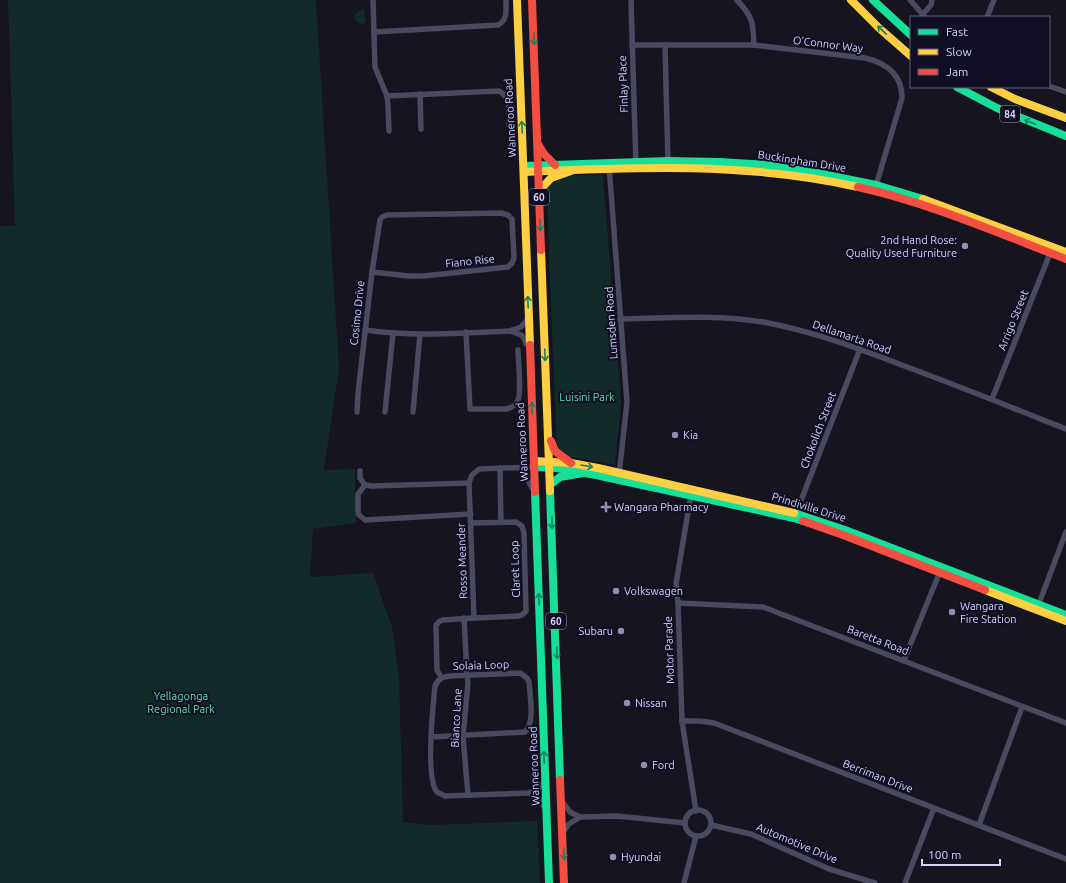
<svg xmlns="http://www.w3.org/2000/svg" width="1066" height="883" font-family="Ubuntu,sans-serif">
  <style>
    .park { fill: #122a29 }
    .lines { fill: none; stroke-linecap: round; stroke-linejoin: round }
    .street { stroke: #49495f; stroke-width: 5.5 }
    .fast { stroke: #16e098; stroke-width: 8 }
    .slow { stroke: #ffcf43; stroke-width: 8 }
    .jam { stroke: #f24e42; stroke-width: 8 }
    .oneway { stroke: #148264 }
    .poi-dot { fill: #9290b0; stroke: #110f24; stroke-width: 1.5 }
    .labels { text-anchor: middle; stroke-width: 4; stroke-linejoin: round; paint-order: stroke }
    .shield { fill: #110f24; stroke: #9a98bd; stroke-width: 1 }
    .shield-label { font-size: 10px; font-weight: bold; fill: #d5d2fe }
    .street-label { font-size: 11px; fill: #d5d2fe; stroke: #110f24 }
    .poi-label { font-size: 11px; fill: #d5d2fe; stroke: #110f24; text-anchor: start }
    .park-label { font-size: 11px; fill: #60dcb5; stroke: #110f24 }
  </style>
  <rect width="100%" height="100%" fill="#15141f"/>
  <g class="park">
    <path d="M8 0H316L339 368 324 470 355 469 356 523 313 529 310 577 373 573 392 627 399 676 403 822 430 825 537 821 540 883H0V226H15Z"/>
    <path d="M364 8 366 22 361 25 354 19 355 14Z"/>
    <path d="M603 175 621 402 615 465 571 457 557 458 546 176Z"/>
  </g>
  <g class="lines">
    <g class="street">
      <path d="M373 0 375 67 387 96 388 105 389 131"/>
      <path d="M631 0 636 166"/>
      <path d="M737 0C753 17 753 22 754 45"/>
      <path d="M910 0 925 17"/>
      <path d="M922 15 931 5 932 0"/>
      <path d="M987 17 994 0"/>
      <path d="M374 32 498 25C508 20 506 9 506 0"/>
      <path d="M632 45H754L865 58C887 63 902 75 902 98L875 189"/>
      <path d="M665 45 668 163"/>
      <path d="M1049 86 1066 92"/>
      <path d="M420 94 421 129"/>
      <path d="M387 96 499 91C512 97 509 115 509 126"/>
      <path d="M609 165 627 402 619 475"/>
      <path d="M620 319C667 318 716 314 763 322 813 331 860 349 907 367 961 387 1013 408 1066 429"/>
      <path d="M365 330C413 337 462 333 509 331L521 327 528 319"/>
      <path d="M510 331C518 334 524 333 526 344"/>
      <path d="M466 332 470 409H506C511 408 516 406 518 400 522 392 518 361 518 350"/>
      <path d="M992 399 1051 251"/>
      <path d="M357 412 358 393 372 272 380 220 382 217 387 215 501 213 508 215 512 219 514 258 512 263 508 267 424 276H409L372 272"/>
      <path d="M385 412 393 333"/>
      <path d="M413 412 420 334"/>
      <path d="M500 468 501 522"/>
      <path d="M518 468 524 472 532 488"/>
      <path d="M360 471V478L365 485 372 486 469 483"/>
      <path d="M365 485 358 494V513L359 515 365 520 471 514"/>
      <path d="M691 494 676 584 678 603 682 721 696 811"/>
      <path d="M795 516 860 349"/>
      <path d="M471 523 516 522 522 526 524 533 526 611 522 615 519 616 474 618"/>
      <path d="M678 603 763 607 1066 723"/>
      <path d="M1038 606 1066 532"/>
      <path d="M464 618 467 675 468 683 463 736 468 795"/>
      <path d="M904 660 941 569"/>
      <path d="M441 677 437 670 436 625 440 621 443 620 474 618 469 483 472 475 479 469 534 467"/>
      <path d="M682 721H699L714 723 1066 859"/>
      <path d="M431 737 525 732C535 723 530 696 529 682L527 678 520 673 450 676C442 677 439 678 435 686 433 706 425 778 437 792L445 796 528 793 537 790 544 782"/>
      <path d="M529 793 540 799 544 807"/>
      <path d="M562 801 570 812 580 817"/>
      <circle cx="698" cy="823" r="13"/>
      <path d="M711 825 751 834 829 869 875 883"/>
      <path d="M979 825 1022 707"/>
      <path d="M564 831 569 824 580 817 617 816 685 823"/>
      <path d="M684 883 696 836"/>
      <path d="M905 883 934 808"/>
    </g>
    <g class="fast">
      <path d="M873 0 911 35"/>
      <path d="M957 87 997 108 1066 136"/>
      <path d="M524 166 668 161 719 162 768 165 802 170 876 185 923 199"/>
      <path d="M534 467 556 468 596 475 794 518 803 521"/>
      <path d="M551 484 560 477 583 473"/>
      <path d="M550 491 560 780"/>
      <path d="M535 492 549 883"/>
      <path d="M794 513 845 530 1066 615"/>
    </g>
    <g class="slow">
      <path d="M517 0 530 345"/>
      <path d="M851 0 879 28 911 56"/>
      <path d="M991 87 1015 99 1066 118"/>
      <path d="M524 172C636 167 748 162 858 187"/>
      <path d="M539 191 551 178 571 171"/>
      <path d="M923 199 1066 252"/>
      <path d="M541 250 550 491"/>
      <path d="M534 461 571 463 598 468 794 513"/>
      <path d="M985 590 1066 621"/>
    </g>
    <g class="jam">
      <path d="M532 0 541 250"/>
      <path d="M538 144 544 154 555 165"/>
      <path d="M858 187C930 203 998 233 1066 259"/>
      <path d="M530 345 535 492"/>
      <path d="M551 441 555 451 571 463"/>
      <path d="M803 521 843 535 985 590"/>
      <path d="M560 780 564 883"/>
    </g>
  </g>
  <defs><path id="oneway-shaft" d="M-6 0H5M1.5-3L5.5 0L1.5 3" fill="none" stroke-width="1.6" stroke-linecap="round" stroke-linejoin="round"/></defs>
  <g class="oneway">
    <use href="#oneway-shaft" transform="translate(882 30) rotate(-137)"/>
    <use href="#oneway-shaft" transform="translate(534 39) rotate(88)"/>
    <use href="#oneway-shaft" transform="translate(1030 122) rotate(-159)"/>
    <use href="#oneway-shaft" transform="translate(522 127) rotate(-93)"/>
    <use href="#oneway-shaft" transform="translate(540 225) rotate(88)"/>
    <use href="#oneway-shaft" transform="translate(528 302) rotate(-92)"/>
    <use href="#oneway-shaft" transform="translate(545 355) rotate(88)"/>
    <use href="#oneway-shaft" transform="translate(532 408) rotate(-92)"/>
    <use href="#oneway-shaft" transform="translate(587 466) rotate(10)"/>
    <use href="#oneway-shaft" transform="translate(552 523) rotate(88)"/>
    <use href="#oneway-shaft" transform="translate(539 599) rotate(-92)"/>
    <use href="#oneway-shaft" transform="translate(557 653) rotate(88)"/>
    <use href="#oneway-shaft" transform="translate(544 757) rotate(-92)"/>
    <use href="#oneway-shaft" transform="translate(564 854) rotate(88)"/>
  </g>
  <g class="poi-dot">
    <circle cx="965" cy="246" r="4"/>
    <circle cx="675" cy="435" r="4"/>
    <path d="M604 501h4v4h4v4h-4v4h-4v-4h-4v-4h4z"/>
    <circle cx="616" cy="591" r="4"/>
    <circle cx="952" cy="612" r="4"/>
    <circle cx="621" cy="631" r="4"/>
    <circle cx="627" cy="703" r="4"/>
    <circle cx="644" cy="765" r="4"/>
    <circle cx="613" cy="857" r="4"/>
  </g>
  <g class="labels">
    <g class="shield">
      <rect x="1000" y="106" width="20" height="16" rx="3"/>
      <rect x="529" y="189" width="20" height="16" rx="3"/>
      <rect x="546" y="613" width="20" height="16" rx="3"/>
    </g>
    <g class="shield-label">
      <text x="1010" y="118">84</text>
      <text x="539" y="201">60</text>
      <text x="556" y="625">60</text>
    </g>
    <g class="street-label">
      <text transform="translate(828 44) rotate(7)" y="4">O'Connor Way</text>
      <text transform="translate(623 84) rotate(-92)" y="4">Finlay Place</text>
      <text transform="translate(510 118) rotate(-93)" y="4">Wanneroo Road</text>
      <text transform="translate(802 161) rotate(9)" y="4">Buckingham Drive</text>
      <text transform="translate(470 261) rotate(-6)" y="4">Fiano Rise</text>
      <text transform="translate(357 313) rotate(-84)" y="4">Cosimo Drive</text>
      <text transform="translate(1013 320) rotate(-68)" y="4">Arrigo Street</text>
      <text transform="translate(611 323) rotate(-94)" y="4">Lumsden Road</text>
      <text transform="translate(852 337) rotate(19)" y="4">Dellamarta Road</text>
      <text transform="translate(818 430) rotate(-69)" y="4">Chokolich Street</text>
      <text transform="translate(522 442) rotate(-93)" y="4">Wanneroo Road</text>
      <text transform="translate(809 507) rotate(17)" y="4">Prindiville Drive</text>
      <text transform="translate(462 561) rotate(-92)" y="4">Rosso Meander</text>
      <text transform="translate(515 569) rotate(-92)" y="4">Claret Loop</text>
      <text transform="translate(878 640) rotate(21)" y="4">Baretta Road</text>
      <text transform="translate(669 650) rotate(-92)" y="4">Motor Parade</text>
      <text transform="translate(481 665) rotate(-2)" y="4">Solaia Loop</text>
      <text transform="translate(456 718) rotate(-87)" y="4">Bianco Lane</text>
      <text transform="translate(534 766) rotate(-92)" y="4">Wanneroo Road</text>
      <text transform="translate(878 776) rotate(21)" y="4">Berriman Drive</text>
      <text transform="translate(797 843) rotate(23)" y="4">Automotive Drive</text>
    </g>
    <g class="poi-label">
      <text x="957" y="244" text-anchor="end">2nd Hand Rose:<tspan x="957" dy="13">Quality Used Furniture</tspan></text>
      <text x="683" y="439">Kia</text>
      <text x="614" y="511">Wangara Pharmacy</text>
      <text x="624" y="595">Volkswagen</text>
      <text x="960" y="610">Wangara<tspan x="960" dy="13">Fire Station</tspan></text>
      <text x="613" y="635" text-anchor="end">Subaru</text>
      <text x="635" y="707">Nissan</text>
      <text x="652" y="769">Ford</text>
      <text x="621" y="861">Hyundai</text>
    </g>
    <g class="park-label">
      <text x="587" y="401">Luisini Park</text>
      <text x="181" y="700">Yellagonga<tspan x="181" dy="13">Regional Park</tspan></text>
    </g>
  </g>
  <rect x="910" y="16" width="140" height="72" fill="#110f24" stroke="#5f5d7b"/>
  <rect x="918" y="29" width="20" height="6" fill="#16e098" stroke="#5f5d7b"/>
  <text x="946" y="36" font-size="12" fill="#d5d2fe">Fast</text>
  <rect x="918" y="49" width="20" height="6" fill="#ffcf43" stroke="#5f5d7b"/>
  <text x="946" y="56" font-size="12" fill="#d5d2fe">Slow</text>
  <rect x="918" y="69" width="20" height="6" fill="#f24e42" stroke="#5f5d7b"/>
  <text x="946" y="76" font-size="12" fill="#d5d2fe">Jam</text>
  <path d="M922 859v6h78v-6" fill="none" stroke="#d5d2fe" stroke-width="2"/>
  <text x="928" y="859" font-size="12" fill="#d5d2fe" stroke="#110f24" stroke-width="3" paint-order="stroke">100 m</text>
</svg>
